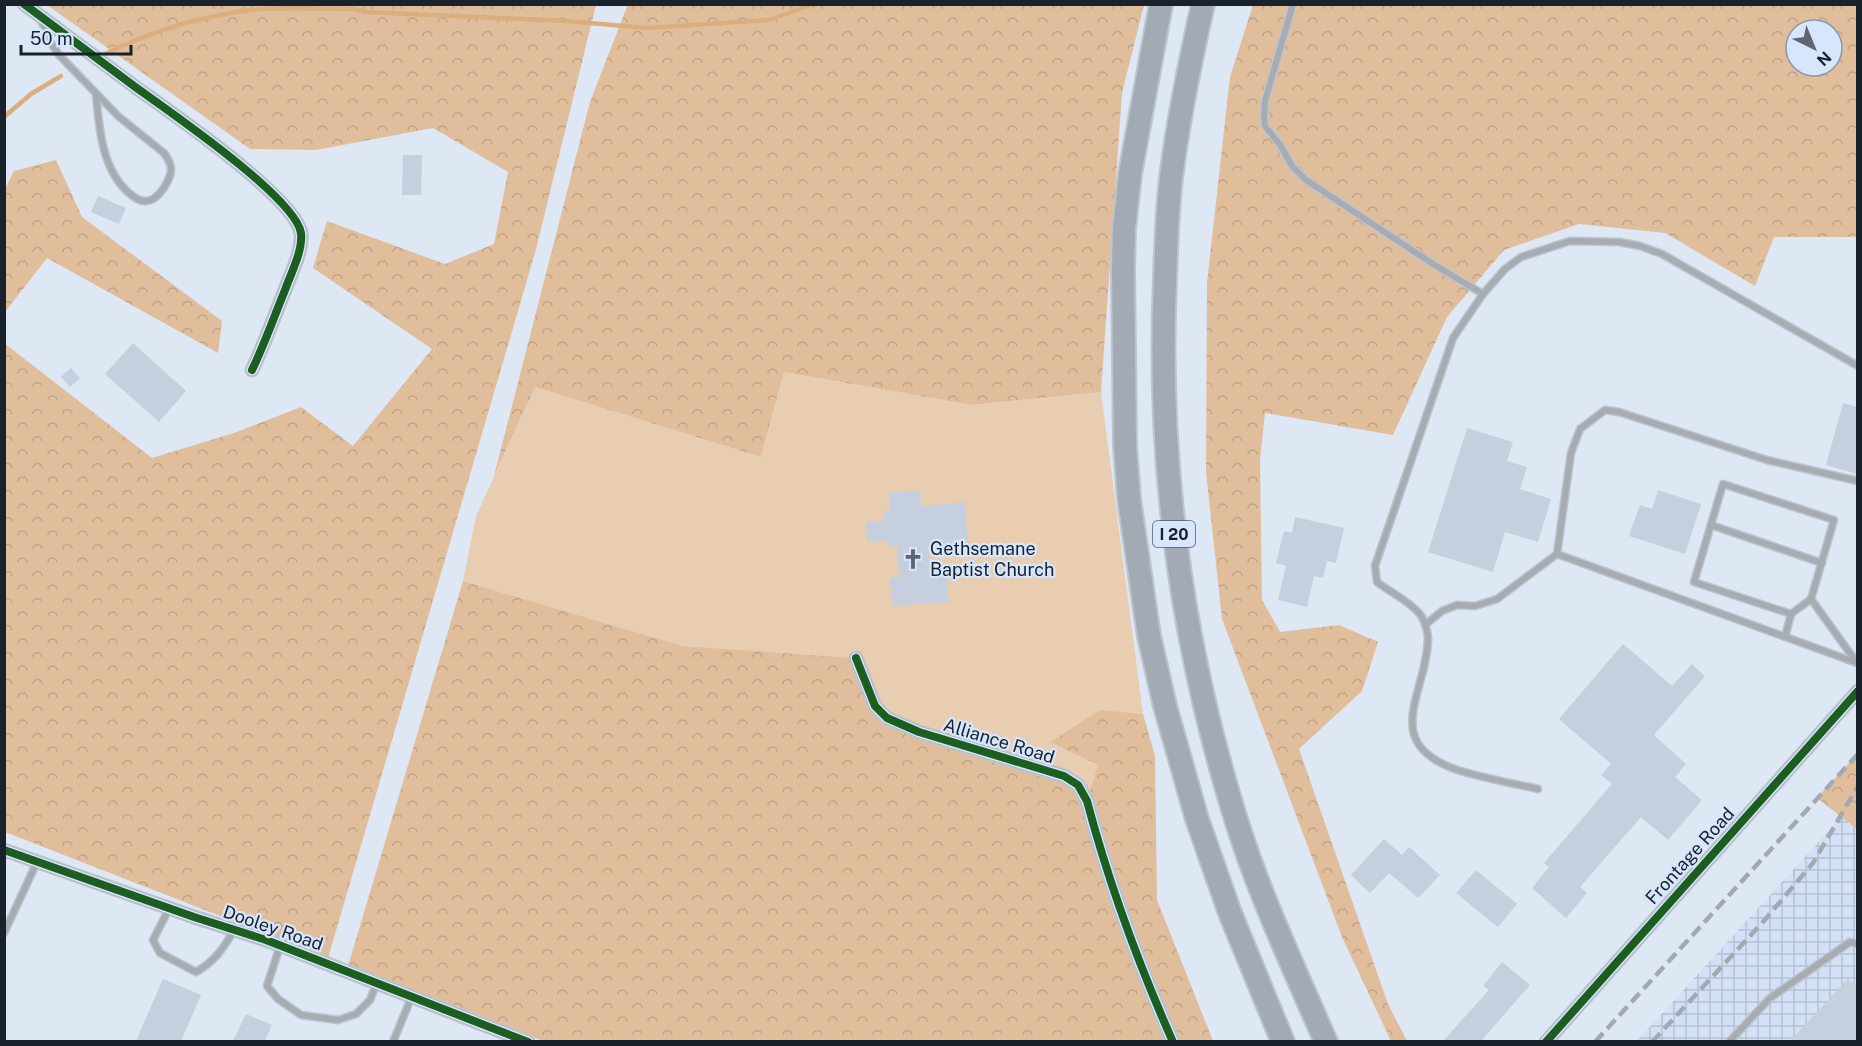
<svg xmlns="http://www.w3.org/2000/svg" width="1862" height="1046" font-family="'Public Sans',sans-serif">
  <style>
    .industrial { fill: url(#industrial-grid) }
    .green { fill: #e9cdb1 }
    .forest { fill: url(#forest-crowns); fill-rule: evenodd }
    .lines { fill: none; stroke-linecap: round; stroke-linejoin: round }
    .stream { stroke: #daae7e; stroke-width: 4.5 }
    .building { fill: #c5cfde }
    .service-casing { stroke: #bcc4ce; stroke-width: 9 }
    .minor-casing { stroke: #bcc4ce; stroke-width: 15 }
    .motorway-casing { stroke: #bcc4ce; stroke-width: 26 }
    .service { stroke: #a7acb3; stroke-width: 6 }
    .minor { stroke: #a7acb3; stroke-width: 12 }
    .motorway { stroke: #a2aab3; stroke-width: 22 }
    .rail { stroke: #a2a9b1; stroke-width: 4.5; stroke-dasharray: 12 6; stroke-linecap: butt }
    .cycleway-casing { stroke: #d5e6fd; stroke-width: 11 }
    .cycleway { stroke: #1b5e20; stroke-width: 8 }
    .labels { text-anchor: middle; stroke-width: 4.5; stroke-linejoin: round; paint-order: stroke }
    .shield { fill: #d5e6fd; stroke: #515c6a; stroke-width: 1.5 }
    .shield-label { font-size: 16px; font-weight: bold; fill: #19212b }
    .poi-label { font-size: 18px; fill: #19212b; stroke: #d5e6fd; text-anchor: start }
    .street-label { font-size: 18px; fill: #19212b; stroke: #d5e6fd }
  </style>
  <defs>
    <pattern id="industrial-grid" width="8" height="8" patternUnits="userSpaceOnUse" patternTransform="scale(1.5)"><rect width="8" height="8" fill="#d2e1f6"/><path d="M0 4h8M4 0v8" fill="none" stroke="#b4c1d3"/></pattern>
    <pattern id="forest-crowns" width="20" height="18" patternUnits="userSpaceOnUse" patternTransform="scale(1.5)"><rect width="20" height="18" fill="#e0be9b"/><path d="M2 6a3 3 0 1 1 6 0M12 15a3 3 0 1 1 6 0" fill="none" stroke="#c0a386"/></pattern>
  </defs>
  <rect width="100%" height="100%" fill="#dee7f4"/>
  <path class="industrial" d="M1854 803 1857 806V1041L1636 1042Z"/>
  <path class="green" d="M784 372 972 405 1101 392 1143 714 1100 711 1051 742 1098 765 1087 801 887 718 855 658 683 646 463 581 476 516 535 387 761 457Z"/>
  <g class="forest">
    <path d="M628 4 1144 5 1122 93 1101 392 972 405 784 372 761 457 535 387 494 476 590 102Z"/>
    <path d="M47 5H596L535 253 328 958 5 832 4 343 152 458 234 433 301 407 353 446 432 349 313 268 327 221 445 264 494 244 508 172 433 128 316 150 250 149Z"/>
    <path d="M1253 5H1857V237H1774L1755 286 1665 233 1579 224 1504 250 1447 317 1393 435 1265 413 1260 460 1262 600 1280 632 1339 625 1378 642 1362 691 1299 749 1388 1004 1407 1041H1391L1342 937 1222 619 1206 472 1207 283 1230 77ZM1796 30H1832V66H1796Z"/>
    <path d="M56 160 82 217 222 321 218 353 47 258 5 312V189L14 171Z"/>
    <path d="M463 581 683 646 856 658 887 718 1064 776 1087 800 1098 765 1050 742 1100 710 1143 714 1155 756 1157 900 1213 1041H543L348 966Z"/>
    <path d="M1857 754V829L1817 798Z"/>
  </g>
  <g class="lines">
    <g class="stream">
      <path d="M103 55C152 31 208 14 262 9 292 7 323 9 354 9L366 12 567 21 647 28 769 20 814 4"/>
      <path d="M4 117 31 94 61 76"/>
    </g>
  </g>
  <g class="building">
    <path d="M403 155H422L421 195H402Z"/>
    <path d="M98 196 126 208 119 224 91 212Z"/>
    <path d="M133 343 186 391 159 422 105 374Z"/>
    <path d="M71 368 80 378 70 387 61 377Z"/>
    <path d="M1843 403 1857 407V474L1826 465Z"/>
    <path d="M1467 428 1513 442 1507 461 1527 467 1520 489 1551 499 1538 542 1505 532 1493 572 1428 552Z"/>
    <path d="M920 490 921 506 965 502 968 544 928 548 930 571 946 569 949 602 892 606 890 578 899 577 897 545 888 546 887 540 867 542 866 522 884 521 883 511H890L889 493Z"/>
    <path d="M1658 490 1701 504 1685 554 1629 536 1640 505 1652 509Z"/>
    <path d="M1295 517 1344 528 1336 563 1327 561 1323 578 1314 576 1307 607 1278 600 1286 566 1276 563 1284 531 1292 533Z"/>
    <path d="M1623 644 1672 686 1692 664 1705 676 1654 735 1686 764 1675 777 1702 800 1668 840 1641 817 1580 887 1587 893 1566 918 1532 888 1549 867 1544 863 1612 784 1601 775 1611 764 1559 719Z"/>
    <path d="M1384 839 1402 855 1409 847 1440 875 1418 898 1389 873 1370 893 1351 875Z"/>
    <path d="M1476 870 1517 904 1498 927 1456 893Z"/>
    <path d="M1502 962 1530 985 1481 1041H1443L1489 990 1483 986Z"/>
    <path d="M163 979 201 995 181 1041H136Z"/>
    <path d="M1848 979 1857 987V1041H1790Z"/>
    <path d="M246 1014 272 1025 265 1041H233Z"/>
  </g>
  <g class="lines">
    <g class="service-casing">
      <g id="service">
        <path d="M1293 4 1265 101 1264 118 1265 126 1281 146 1292 166 1306 180 1433 264 1483 294"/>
        <path d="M41 20 51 43 59 55 118 116 164 153C168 159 171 163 171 170 170 181 158 201 146 201 140 202 134 197 129 193 102 170 99 128 96 94"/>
        <path d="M1711 525 1822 563"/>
        <path d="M1557 554 1571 453 1580 429 1605 410 1619 412 1767 460 1858 481"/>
        <path d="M1791 614 1811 599"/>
        <path d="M1425 625 1442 611 1457 605 1475 606 1497 599 1557 554 1857 663"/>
        <path d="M1785 637 1791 614 1694 582 1723 484 1834 520 1811 599 1857 663"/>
        <path d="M1538 789C1512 783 1476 777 1452 768 1380 740 1428 691 1428 637 1427 629 1424 618 1418 612 1407 600 1390 592 1377 582L1375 566 1453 338 1483 294 1505 269 1521 257 1570 241 1619 242 1640 246 1662 254 1858 366"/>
        <path d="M169 909 153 940 160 953 196 972C215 961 223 949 234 930"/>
        <path d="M4 933 37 862"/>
        <path d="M280 946 267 986 278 999 301 1015 338 1020 356 1014 370 1000 377 982"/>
        <path d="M393 1042 412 996"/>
        <path d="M1729 1042 1770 998 1850 942 1858 944"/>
      </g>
    </g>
    <g class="minor-casing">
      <g id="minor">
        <path d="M24 4C61 32 98 59 134 86 167 110 295 197 301 233 303 251 291 273 285 290 274 317 265 343 252 370"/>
        <path d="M856 658 875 706 887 718 919 732 1064 776 1078 785 1087 801C1109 884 1138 963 1173 1042"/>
        <path d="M4 850 194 917 266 940 528 1042"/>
        <path d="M1546 1042 1858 691"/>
      </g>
    </g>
    <g class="motorway-casing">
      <g id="motorway">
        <path d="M1161 4 1130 174 1124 228 1123 268 1125 445 1129 499 1149 636 1165 706 1197 819 1230 913 1283 1042"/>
        <path d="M1203 4C1190 62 1178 120 1171 178 1167 212 1166 246 1165 280 1157 460 1181 640 1234 813 1258 892 1293 966 1326 1042"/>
      </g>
    </g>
    <use href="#service" class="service"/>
    <use href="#minor" class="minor"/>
    <use href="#motorway" class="motorway"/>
    <g class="rail">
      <path d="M1595 1042 1858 754"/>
      <path d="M1652 1042 1763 922 1813 863 1858 786"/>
    </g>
    <g class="cycleway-casing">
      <g id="cycleway">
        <path d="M24 4C61 32 98 59 134 86 167 110 295 197 301 233 303 251 291 273 285 290 274 317 265 343 252 370"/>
        <path d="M856 658 875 706 887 718 919 732 1064 776 1078 785 1087 801C1109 884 1138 963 1173 1042"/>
        <path d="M4 850 194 917 266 940 528 1042"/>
        <path d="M1546 1042 1858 691"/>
      </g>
    </g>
    <use href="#cycleway" class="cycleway"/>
  </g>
  <defs>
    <g id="church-bare" transform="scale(1.62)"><path d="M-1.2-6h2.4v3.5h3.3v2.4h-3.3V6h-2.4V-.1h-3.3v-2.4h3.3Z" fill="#5e6671" stroke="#d5e6fd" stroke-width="2.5" paint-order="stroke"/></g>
  </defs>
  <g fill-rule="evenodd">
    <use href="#church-bare" x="913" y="559"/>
  </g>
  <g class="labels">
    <rect class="shield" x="1153" y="521" width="42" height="26" rx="4.5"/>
    <g class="shield-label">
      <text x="1174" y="540">I 20</text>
    </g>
    <g class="poi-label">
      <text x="930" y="555">Gethsemane<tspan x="930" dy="21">Baptist Church</tspan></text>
    </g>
    <g class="street-label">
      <text transform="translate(999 741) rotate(17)" y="6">Alliance Road</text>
      <text transform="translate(1690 856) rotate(-48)" y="6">Frontage Road</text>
      <text transform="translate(273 928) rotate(19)" y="6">Dooley Road</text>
    </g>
  </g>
  <rect width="1862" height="1046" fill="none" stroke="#19212b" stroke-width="12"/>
  <g transform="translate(1814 48) rotate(137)"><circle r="28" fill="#d5e6fd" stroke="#8a97a9" stroke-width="1.5"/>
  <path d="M0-4.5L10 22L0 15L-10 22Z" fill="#5e6671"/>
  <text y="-9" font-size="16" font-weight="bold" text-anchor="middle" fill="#19212b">N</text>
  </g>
  <path d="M21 45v9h110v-9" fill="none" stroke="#19212b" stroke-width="3"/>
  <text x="30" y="45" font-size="18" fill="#19212b" stroke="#d5e6fd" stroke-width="4.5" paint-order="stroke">50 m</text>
</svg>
